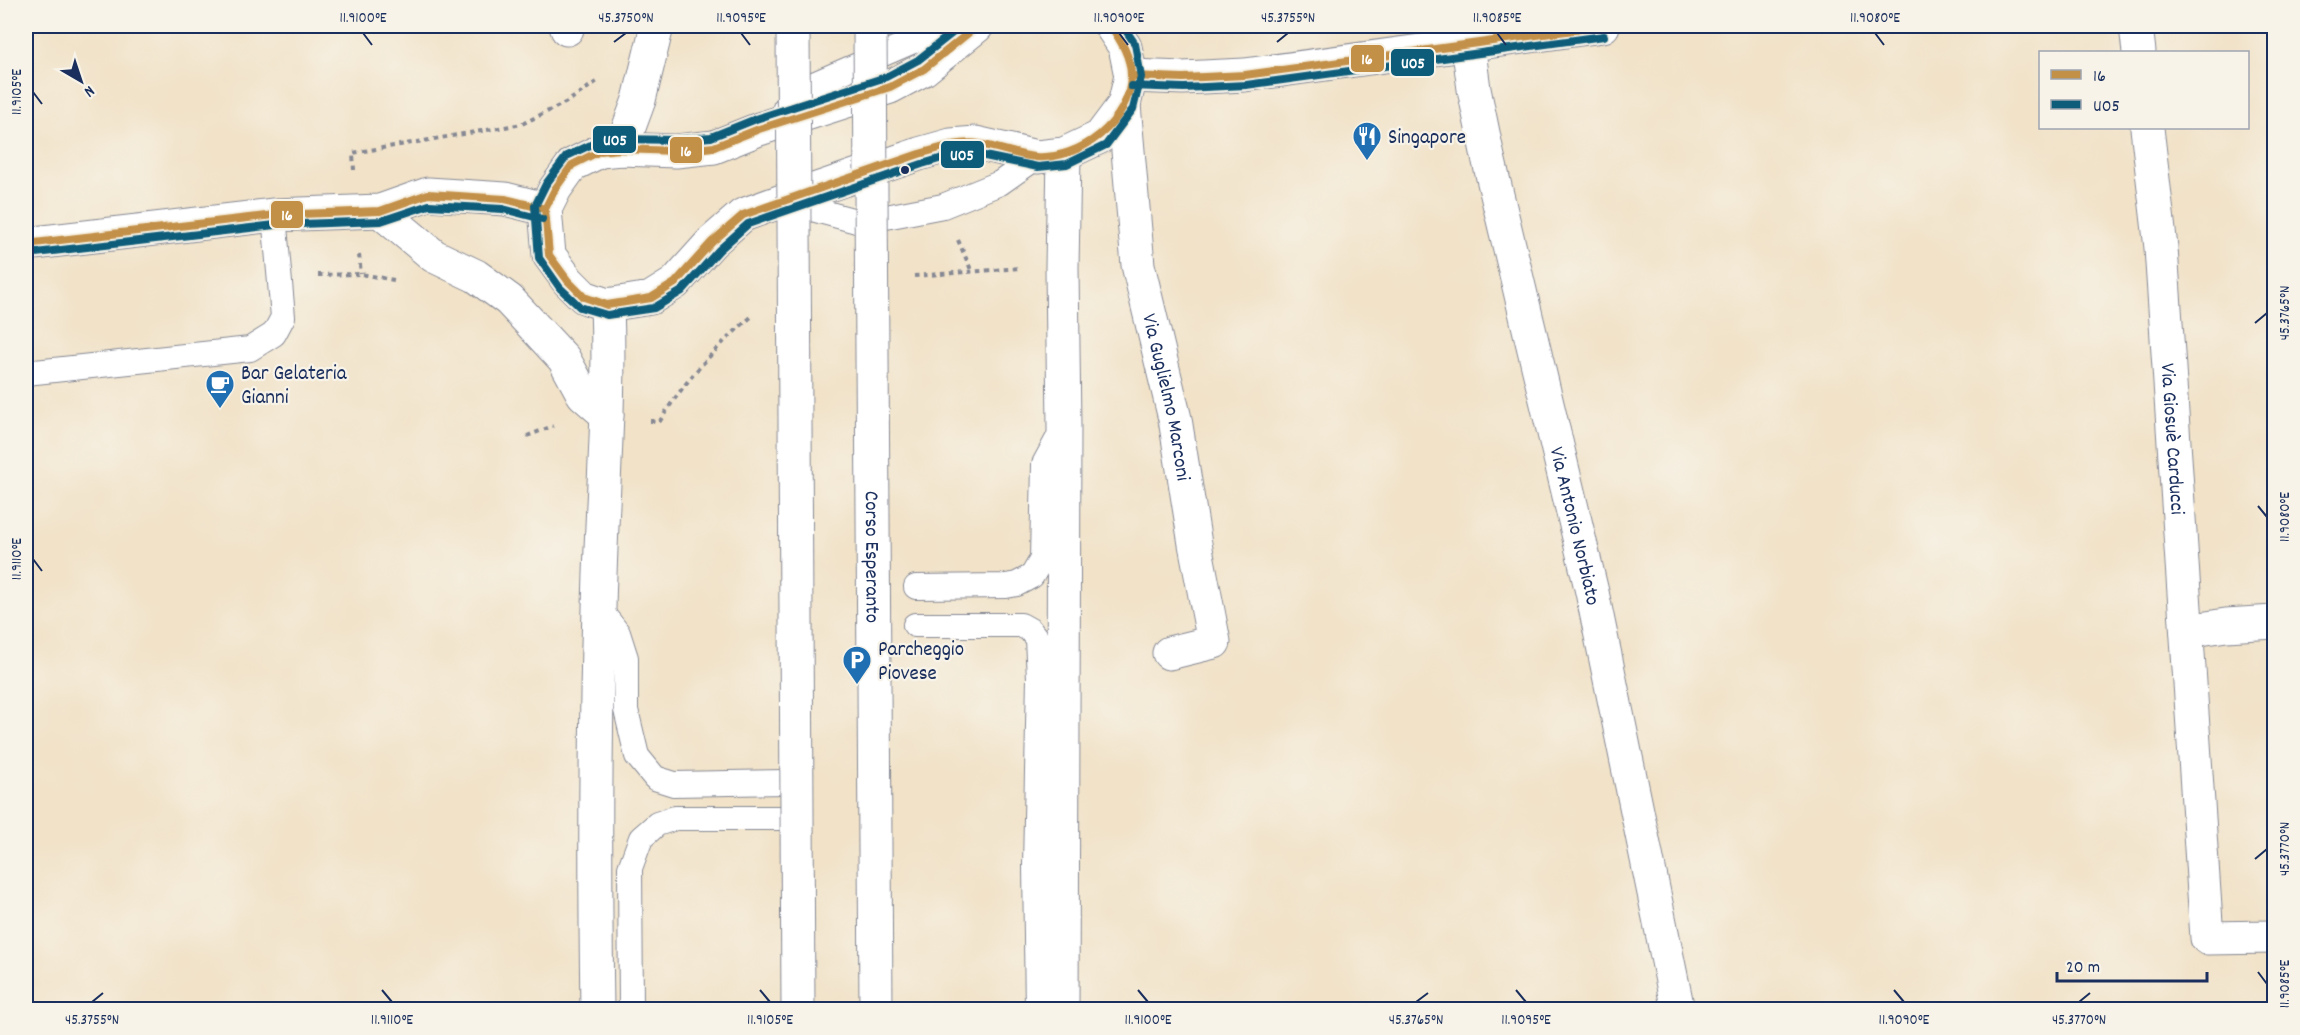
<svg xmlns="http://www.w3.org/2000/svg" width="2300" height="1035" font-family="Dekko,sans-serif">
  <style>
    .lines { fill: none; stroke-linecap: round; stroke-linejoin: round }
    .lane-casing { stroke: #868893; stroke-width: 26 }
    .street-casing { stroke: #868893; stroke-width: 35 }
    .secondary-casing { stroke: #868893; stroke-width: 35 }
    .primary-casing { stroke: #868893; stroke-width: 35 }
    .highway-casing { stroke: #868893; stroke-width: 35 }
    .path { stroke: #868893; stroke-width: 4; stroke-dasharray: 4.5 4.5; stroke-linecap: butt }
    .lane { stroke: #fff; stroke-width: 24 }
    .street { stroke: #fff; stroke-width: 33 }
    .secondary { stroke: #fff; stroke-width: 33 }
    .primary { stroke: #fff; stroke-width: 33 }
    .highway { stroke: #fff; stroke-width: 33 }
    .highway-bridge-casing { stroke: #868893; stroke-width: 35; stroke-linecap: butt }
    .highway-bridge { stroke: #fff; stroke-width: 33 }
    .bus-1-casing { stroke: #f7f3e8; stroke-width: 12 }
    .bus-2-casing { stroke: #f7f3e8; stroke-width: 12 }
    .bus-1 { stroke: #c39048; stroke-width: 8 }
    .bus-2 { stroke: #0c5c7a; stroke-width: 8 }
    .ticks { fill: none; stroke: #1b2f5e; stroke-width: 2 }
    .bus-dot { fill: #1b2f5e; stroke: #f7f3e8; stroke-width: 2 }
    .labels { text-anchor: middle; stroke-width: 4.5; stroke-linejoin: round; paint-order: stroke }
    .poi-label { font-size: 21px; fill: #1b2f5e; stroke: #f7f3e8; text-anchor: start }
    .street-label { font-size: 21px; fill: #1b2f5e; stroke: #f7f3e8 }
    .line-badge { stroke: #f7f3e8; stroke-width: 2 }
    .badge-label { font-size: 16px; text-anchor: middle; font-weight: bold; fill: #fff }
    .neatline { fill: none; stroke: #1b2f5e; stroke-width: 2 }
    .ticks-label { font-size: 15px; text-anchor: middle; fill: #1b2f5e }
  </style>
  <rect width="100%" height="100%" fill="#f7f3e8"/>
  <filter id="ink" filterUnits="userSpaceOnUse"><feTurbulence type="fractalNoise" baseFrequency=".0167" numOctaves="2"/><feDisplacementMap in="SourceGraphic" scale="12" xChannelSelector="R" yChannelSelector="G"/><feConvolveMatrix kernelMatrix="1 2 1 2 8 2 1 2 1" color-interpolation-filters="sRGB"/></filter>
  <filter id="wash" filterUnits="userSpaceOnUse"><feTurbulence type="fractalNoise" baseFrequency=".008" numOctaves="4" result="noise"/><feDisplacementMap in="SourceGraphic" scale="24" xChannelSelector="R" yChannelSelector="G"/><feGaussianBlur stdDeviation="1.35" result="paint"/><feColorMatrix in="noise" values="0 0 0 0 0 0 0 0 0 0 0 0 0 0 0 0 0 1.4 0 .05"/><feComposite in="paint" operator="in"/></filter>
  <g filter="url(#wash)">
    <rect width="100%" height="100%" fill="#f1e2c8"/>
  </g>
  <g filter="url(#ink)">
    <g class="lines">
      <g class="lane-casing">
        <g id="lane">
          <path d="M785 108 816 83 948 26"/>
          <path d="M782 201 860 222 943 206 1000 183 1037 157"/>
          <path d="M26 373 250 349 274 334 283 317 274 215"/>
          <path d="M916 587 1006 586 1017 584 1032 576 1042 559 1044 464 1063 429"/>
          <path d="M599 609 618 633 626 658V710L637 756 655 778 674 784 787 782"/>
          <path d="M915 625H1021L1030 630 1037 639 1039 678 1035 866 1037 1010"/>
          <path d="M631 1010 630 868 641 838 657 824 675 818H787"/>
        </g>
      </g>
      <g class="street-casing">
        <g id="street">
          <path d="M566 26 567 29"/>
          <path d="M2136 26 2139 52"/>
          <path id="s1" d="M1468 44 1474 89 1488 157 1592 592 1678 1010"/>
          <path id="s2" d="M1124 105 1138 265 1175 419 1195 544 1214 642 1169 653"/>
          <path id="s3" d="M2147 128 2161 248 2207 938 2274 937"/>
          <path d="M2187 631 2226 625 2274 622"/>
        </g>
      </g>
      <g class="secondary-casing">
        <path id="secondary" d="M1131 76 1183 78 1245 75 1603 26"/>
      </g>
      <g class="primary-casing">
        <g id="primary">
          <path d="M977 26 924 69 890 87 759 129 714 147 676 151 621 149 600 151 572 165 555 189 545 209 549 255 568 281 584 297 607 305 651 298 675 283 712 242 743 215 782 201 919 154 951 145 976 143 1037 157 1064 154 1100 137 1124 105 1131 76 1125 47 1111 26"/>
          <path d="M26 244 274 215 380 211 428 194 505 199 545 209"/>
        </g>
      </g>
      <g class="highway-casing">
        <g id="highway">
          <path d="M621 149 639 100 657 26"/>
          <path d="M380 211 434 256 476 276 509 300 564 359 583 394 607 415"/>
          <path d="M597 1010C595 876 595 743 599 609 601 507 611 407 607 305"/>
          <path d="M1062 1010 1064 427 1062 268 1064 154"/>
        </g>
      </g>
      <g class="path">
        <path d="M354 170 353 153 522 124 567 102 599 80"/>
        <path d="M958 240 972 272"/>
        <path d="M359 255 361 274"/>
        <path d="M318 275 361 274 394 280"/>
        <path d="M914 276 1020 268"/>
        <path d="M650 421H660C686 379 714 349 751 317"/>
        <path d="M527 436 553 426"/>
      </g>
      <use href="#lane" class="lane"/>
      <use href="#street" class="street"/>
      <use href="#secondary" class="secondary"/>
      <use href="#primary" class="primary"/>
      <use href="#highway" class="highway"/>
      <g class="highway-bridge-casing">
        <g id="highway-bridge">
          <path d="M793 26 798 1010"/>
          <path id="s4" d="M870 26 876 1010"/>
        </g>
      </g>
      <use href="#highway-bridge" class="highway-bridge"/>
      <g class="bus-1-casing">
        <g id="bus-1">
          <path d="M977 26 924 69 890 87 759 129 714 147 676 151 621 149 600 151 572 165 555 189 545 209 549 255 568 281 584 297 607 305 651 298 675 283 712 242 743 215 919 154 951 145C960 144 970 142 978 144 998 147 1017 155 1036 157 1080 160 1130 122 1131 76 1131 57 1121 41 1111 26"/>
          <path d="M1131 76 1183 78 1245 75 1603 26"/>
          <path d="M26 244 274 215 380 211 428 194 505 199 545 209"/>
        </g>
      </g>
      <g class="bus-2-casing">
        <g id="bus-2">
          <path d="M961 26 918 60 886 77 756 119 711 137 676 140 621 139 599 141 567 156 546 184 535 206 539 258 560 288 580 307 607 315 654 308 682 291 719 250 748 224 922 164 953 155 975 154 1038 167 1067 164 1106 145 1133 109 1141 77 1135 44 1123 26"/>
          <path d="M1131 86 1184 88 1246 85 1604 36"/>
          <path d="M27 254 275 225 381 221 429 205 503 209 542 219"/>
        </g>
      </g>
      <use href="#bus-1" class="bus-1"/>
      <use href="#bus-2" class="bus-2"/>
    </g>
  </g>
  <path class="ticks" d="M363 33 372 45M741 33 750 45M1119 33 1128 45M1497 33 1506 45M1875 33 1884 45M614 42 626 33M1277 42 1288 33M33 92 42 104M2255 323 2267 313M2258 506 2267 517M33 559 42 571M2255 859 2267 849M2258 972 2267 984M382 990 392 1002M760 990 770 1002M1138 990 1148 1002M1516 990 1526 1002M1894 990 1904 1002M92 1002 103 993M1416 1002 1428 993M2079 1002 2090 993"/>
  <defs>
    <g id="restaurant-pin" transform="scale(1.5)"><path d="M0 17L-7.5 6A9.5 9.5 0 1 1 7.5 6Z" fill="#1f6fb2" stroke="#f7f3e8"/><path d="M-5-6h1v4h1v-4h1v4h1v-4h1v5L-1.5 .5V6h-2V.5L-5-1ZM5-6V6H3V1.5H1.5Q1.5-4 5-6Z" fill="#fff"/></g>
    <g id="cafe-pin" transform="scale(1.5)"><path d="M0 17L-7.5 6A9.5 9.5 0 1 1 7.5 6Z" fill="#1f6fb2" stroke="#f7f3e8"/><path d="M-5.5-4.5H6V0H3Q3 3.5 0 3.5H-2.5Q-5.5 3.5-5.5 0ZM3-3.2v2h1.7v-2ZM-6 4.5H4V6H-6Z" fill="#fff"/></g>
    <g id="parking-pin" transform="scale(1.5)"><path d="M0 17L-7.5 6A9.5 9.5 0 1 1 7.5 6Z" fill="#1f6fb2" stroke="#f7f3e8"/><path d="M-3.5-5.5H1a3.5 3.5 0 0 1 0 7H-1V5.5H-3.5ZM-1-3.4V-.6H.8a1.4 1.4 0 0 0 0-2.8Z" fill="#fff"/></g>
  </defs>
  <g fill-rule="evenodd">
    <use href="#restaurant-pin" x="1367" y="136"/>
    <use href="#cafe-pin" x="220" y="384"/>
    <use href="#parking-pin" x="857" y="660"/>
  </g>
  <circle class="bus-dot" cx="905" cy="170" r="5"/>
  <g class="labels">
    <g class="poi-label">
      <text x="1388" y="143">Singapore</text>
      <text x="241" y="379">Bar Gelateria<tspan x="241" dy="24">Gianni</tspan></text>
      <text x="878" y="655">Parcheggio<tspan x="878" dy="24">Piovese</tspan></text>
    </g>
    <g class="street-label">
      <text dy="7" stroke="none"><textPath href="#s2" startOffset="296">Via Guglielmo Marconi</textPath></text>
      <text dy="7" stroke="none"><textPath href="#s3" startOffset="312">Via Giosuè Carducci</textPath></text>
      <text dy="7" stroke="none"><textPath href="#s1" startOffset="494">Via Antonio Norbiato</textPath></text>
      <text dy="7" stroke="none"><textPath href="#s4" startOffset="531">Corso Esperanto</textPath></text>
    </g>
  </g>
  <g class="line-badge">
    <rect x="1350" y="44" width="35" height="29" rx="6" fill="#c39048"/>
    <rect x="1390" y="48" width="45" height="29" rx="6" fill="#0c5c7a"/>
    <rect x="592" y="125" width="45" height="29" rx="6" fill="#0c5c7a"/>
    <rect x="669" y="136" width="34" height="28" rx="6" fill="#c39048"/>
    <rect x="940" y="140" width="45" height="29" rx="6" fill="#0c5c7a"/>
    <rect x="270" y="200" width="34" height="29" rx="6" fill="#c39048"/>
  </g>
  <g class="badge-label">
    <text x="1367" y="64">16</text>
    <text x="1413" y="68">U05</text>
    <text x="615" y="145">U05</text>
    <text x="686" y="156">16</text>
    <text x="962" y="160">U05</text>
    <text x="287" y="220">16</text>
  </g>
  <rect width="2300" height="1035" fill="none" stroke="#f7f3e8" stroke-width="66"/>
  <rect x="2039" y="51" width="210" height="78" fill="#f7f3e8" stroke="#9fa5b1" stroke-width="1.5"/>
  <rect x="2051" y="70" width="30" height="9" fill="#c39048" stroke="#9fa5b1" stroke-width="1.5"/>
  <text x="2093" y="81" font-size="18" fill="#1b2f5e">16</text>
  <rect x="2051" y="100" width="30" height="9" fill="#0c5c7a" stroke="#9fa5b1" stroke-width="1.5"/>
  <text x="2093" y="111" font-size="18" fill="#1b2f5e">U05</text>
  <g transform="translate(81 81) rotate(141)" stroke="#f7f3e8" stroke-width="4.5" paint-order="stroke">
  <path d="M0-4.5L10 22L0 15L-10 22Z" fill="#1b2f5e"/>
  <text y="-9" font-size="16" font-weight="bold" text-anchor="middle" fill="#1b2f5e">N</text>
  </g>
  <path d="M2057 972v9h150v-9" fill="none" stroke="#1b2f5e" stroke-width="3"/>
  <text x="2066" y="972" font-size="18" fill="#1b2f5e" stroke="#f7f3e8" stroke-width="4.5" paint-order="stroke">20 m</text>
  <rect x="33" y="33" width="2234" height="969" class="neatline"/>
  <g class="ticks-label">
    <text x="363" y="22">11.9100°E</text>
    <text x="626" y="22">45.3750°N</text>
    <text x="741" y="22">11.9095°E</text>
    <text x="1119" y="22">11.9090°E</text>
    <text x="1288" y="22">45.3755°N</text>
    <text x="1497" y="22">11.9085°E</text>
    <text x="1875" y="22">11.9080°E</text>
    <text transform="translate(16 92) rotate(-90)" y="5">11.9105°E</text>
    <text transform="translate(2284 313) rotate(-90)" y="5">45.3765°N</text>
    <text transform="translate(2284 517) rotate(-90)" y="5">11.9080°E</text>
    <text transform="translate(16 559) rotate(-90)" y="5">11.9110°E</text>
    <text transform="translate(2284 849) rotate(-90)" y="5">45.3770°N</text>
    <text transform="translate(2284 984) rotate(-90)" y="5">11.9085°E</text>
    <text x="92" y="1024">45.3755°N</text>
    <text x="392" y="1024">11.9110°E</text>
    <text x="770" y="1024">11.9105°E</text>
    <text x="1148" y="1024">11.9100°E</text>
    <text x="1416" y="1024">45.3765°N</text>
    <text x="1526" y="1024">11.9095°E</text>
    <text x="1904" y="1024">11.9090°E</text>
    <text x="2079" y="1024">45.3770°N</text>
  </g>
</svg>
